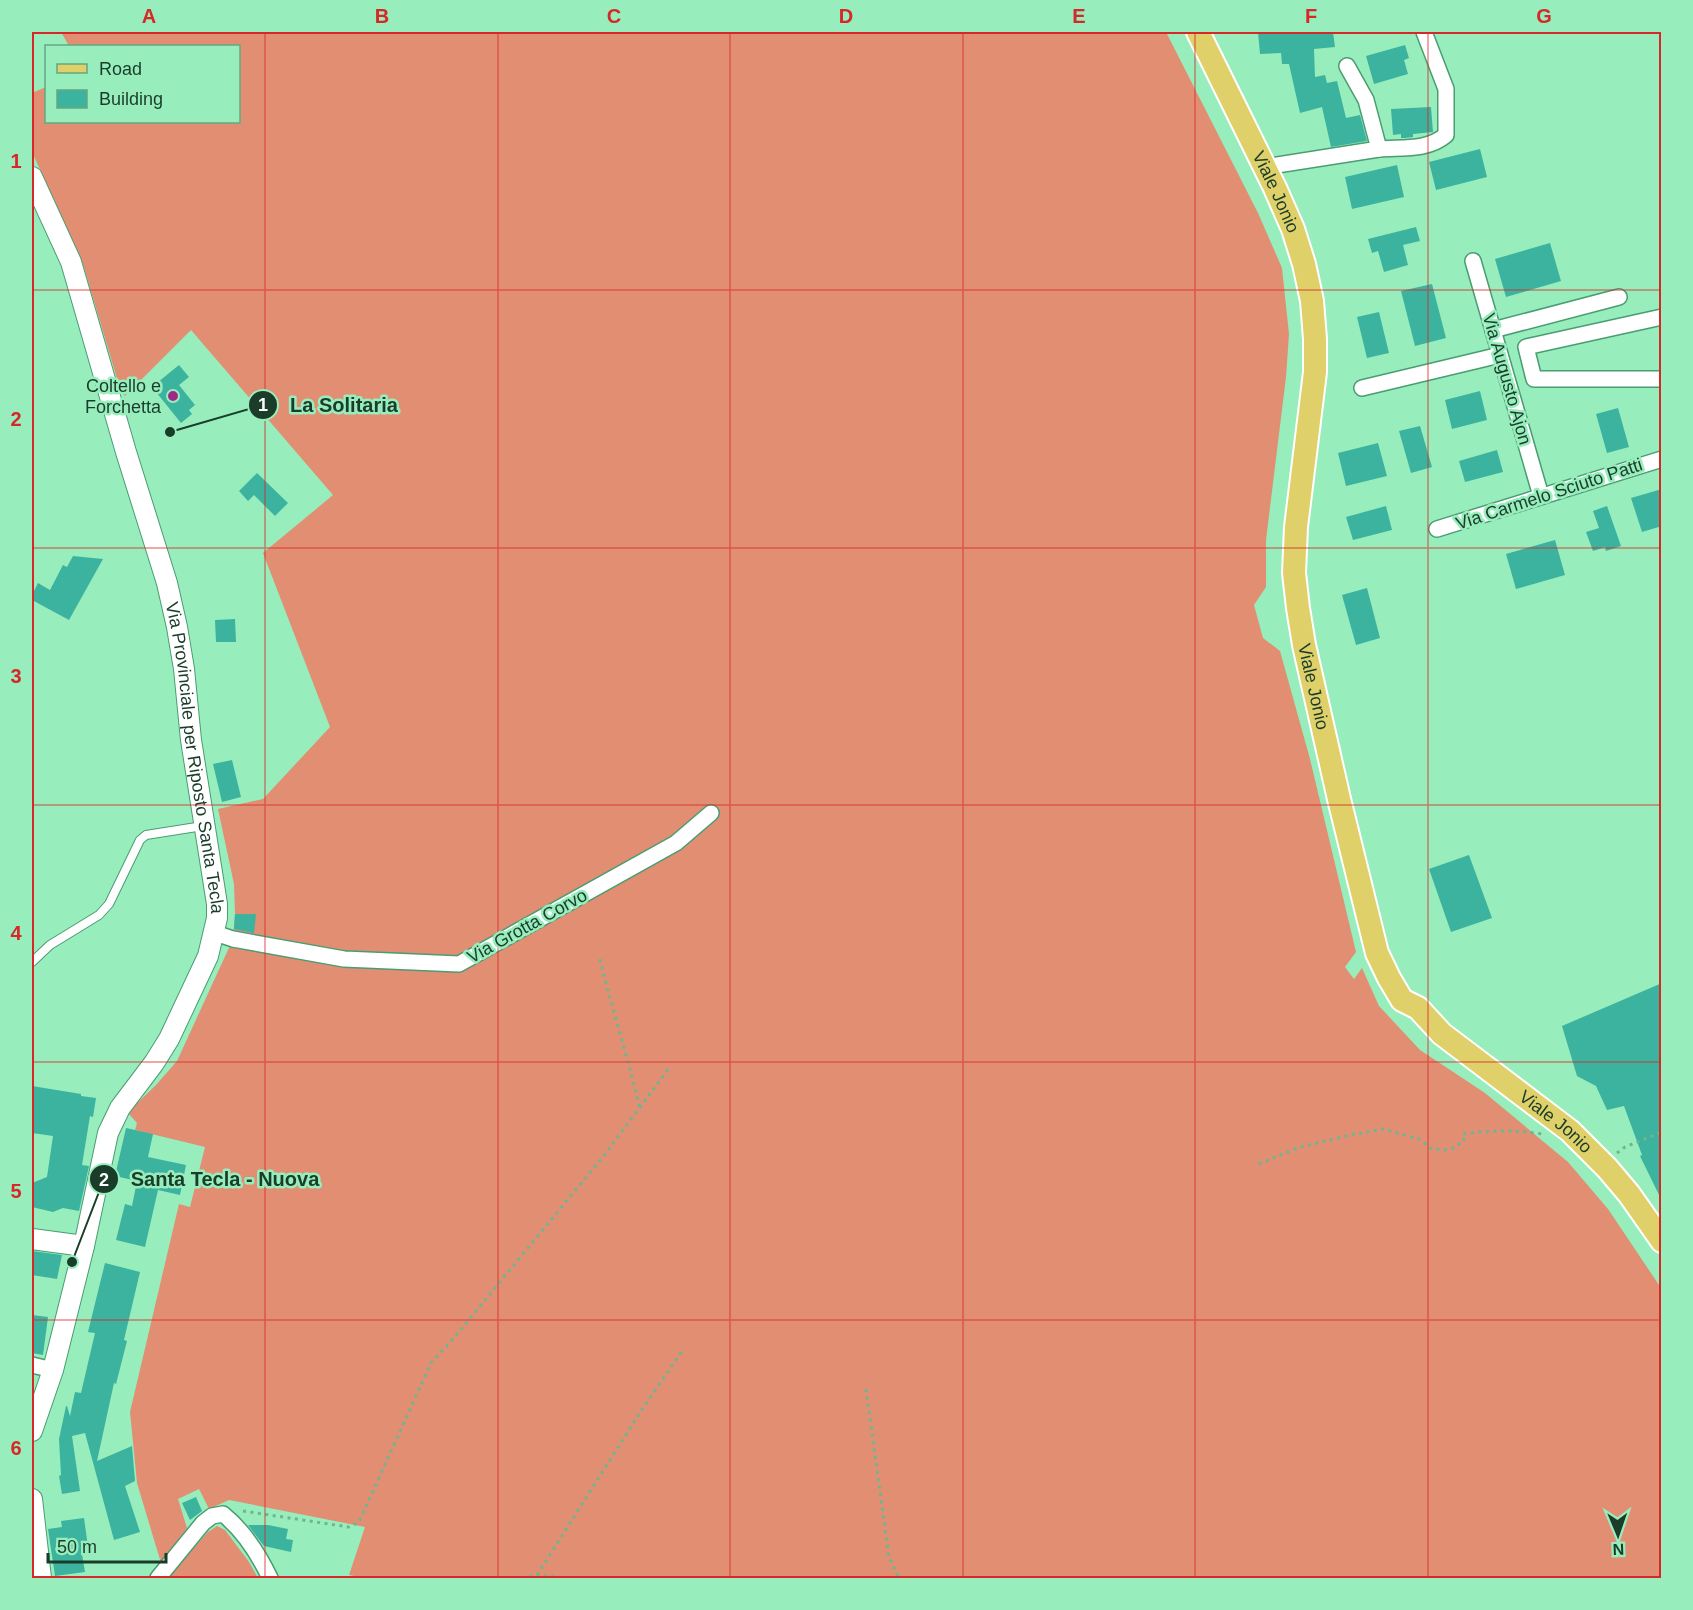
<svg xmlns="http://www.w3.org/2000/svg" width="1693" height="1610" font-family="Arial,sans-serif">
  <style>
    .forest { fill: #e28e73 }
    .building { fill: #3cb39e }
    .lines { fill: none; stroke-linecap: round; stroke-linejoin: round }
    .lane-casing { stroke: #499d71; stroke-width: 10 }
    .street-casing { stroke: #499d71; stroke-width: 18 }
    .secondary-casing { stroke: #499d71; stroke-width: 22 }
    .primary-casing { stroke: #fff; stroke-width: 26 }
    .path { stroke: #70b58e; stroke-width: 3; stroke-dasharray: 3 4.5; stroke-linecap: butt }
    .lane { stroke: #fff; stroke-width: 8 }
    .street { stroke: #fff; stroke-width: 15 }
    .secondary { stroke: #fff; stroke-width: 20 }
    .primary { stroke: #dfd069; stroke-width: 22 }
    .grid { fill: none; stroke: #d62828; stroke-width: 1.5; stroke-opacity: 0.55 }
    .poi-dot { fill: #9f2a85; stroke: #98edbd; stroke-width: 2 }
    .labels { text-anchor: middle; stroke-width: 5; stroke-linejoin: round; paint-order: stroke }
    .street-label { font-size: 18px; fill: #1a3d2a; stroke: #98edbd }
    .poi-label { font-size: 18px; fill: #1a3d2a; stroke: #98edbd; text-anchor: end }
    .leader { fill: none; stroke: #1a3d2a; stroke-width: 2 }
    .callout-dot { fill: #1a3d2a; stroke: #98edbd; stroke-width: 2 }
    .mark-label { font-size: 18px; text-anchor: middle; font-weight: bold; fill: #fff }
    .callout-label { font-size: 20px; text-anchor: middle; font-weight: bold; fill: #1a3d2a; stroke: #98edbd; stroke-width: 5; stroke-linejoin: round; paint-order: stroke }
    .neatline { fill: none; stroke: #d62828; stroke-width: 2 }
    .grid-label { font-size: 20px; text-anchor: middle; font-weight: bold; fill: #d62828 }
  </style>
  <rect width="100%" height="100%" fill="#98edbd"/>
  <g class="forest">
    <path d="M61 32H1166L1258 213 1282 268 1289 334 1286 377 1266 540V587L1254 605 1263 638 1280 651 1310 759 1356 952 1345 967 1354 979 1362 968 1379 1006 1420 1050 1485 1093 1568 1162 1608 1209 1661 1288V1578H364L349 1575 365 1527 229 1500 209 1509 199 1489 178 1499 187 1528 161 1563 137 1483 130 1412 179 1204 190 1207 205 1147 135 1130 137 1123 129 1114 131 1109 156 1085 177 1061 233 939 235 914 234 884 218 809 263 799 330 727 263 553 333 495 191 330 125 396 121 392 83 264 32 152V93L46 87V122H238V46H69Z"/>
    <path d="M217 1526 225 1530 249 1562 258 1578H167L208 1532Z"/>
  </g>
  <g class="building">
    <path d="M1258 32H1333L1335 47 1314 49 1315 77 1325 75 1327 83 1337 81 1346 118 1360 115 1367 141 1331 147 1322 107 1300 113 1289 64H1282L1281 53 1260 54Z"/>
    <path d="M1405 45 1409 58 1404 60 1408 74 1374 84 1366 56Z"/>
    <path d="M1431 107 1433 132 1413 134V137L1405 138H1401V134L1393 135 1391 109Z"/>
    <path d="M1480 149 1487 177 1436 190 1429 162Z"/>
    <path d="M1397 165 1404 197 1352 209 1345 177Z"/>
    <path d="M1416 227 1420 241 1403 245 1408 265 1384 272 1378 251 1372 253 1368 239Z"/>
    <path d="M1550 243 1561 281 1506 297 1495 259Z"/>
    <path d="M1432 284 1446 338 1415 346 1401 291Z"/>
    <path d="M1379 312 1389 353 1367 358 1357 317Z"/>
    <path d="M179 365 189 377 179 385 195 405 189 410 192 414 181 423 152 387Z"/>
    <path d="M1480 391 1487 420 1452 429 1445 400Z"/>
    <path d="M1618 408 1629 447 1607 453 1596 414Z"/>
    <path d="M1420 426 1432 467 1411 473 1399 431Z"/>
    <path d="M1378 443 1387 476 1346 486 1338 453Z"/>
    <path d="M1497 450 1503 472 1465 482 1459 461Z"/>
    <path d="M257 473 288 503 275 516 254 495 248 501 239 491Z"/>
    <path d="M1662 489V526L1642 532 1631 498Z"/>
    <path d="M1386 506 1392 530 1353 540 1346 517Z"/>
    <path d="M1607 506 1621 546 1606 551 1605 547 1593 551 1586 532 1599 528 1593 511Z"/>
    <path d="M1555 540 1565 575 1516 589 1506 554Z"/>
    <path d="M73 556 103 559 69 620 32 600V595L38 583 50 590 63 565 67 567Z"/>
    <path d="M1367 588 1380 638 1356 645 1342 595Z"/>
    <path d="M235 619 236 642H216L215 620Z"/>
    <path d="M232 760 241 797 222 802 213 764Z"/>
    <path d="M1469 855 1492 918 1451 932 1429 869Z"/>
    <path d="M235 914H256L254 933 234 929Z"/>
    <path d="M1662 983V1201L1640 1156 1642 1155 1624 1106 1607 1110 1596 1086 1577 1076 1562 1026Z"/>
    <path d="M32 1086 81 1094V1096L96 1098 93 1117 90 1116 82 1165 89 1166 79 1211 63 1208 53 1212 32 1207V1183L47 1177 53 1136 32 1133Z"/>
    <path d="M126 1128 153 1134 148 1157 186 1165 180 1195 158 1190 145 1247 116 1240 125 1204 132 1206 137 1181 115 1176Z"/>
    <path d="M32 1251 62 1255 57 1279 32 1275Z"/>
    <path d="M105 1263 140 1272 124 1340 127 1341 116 1384 114 1383 97 1461 132 1446 135 1481 125 1486 140 1532 114 1540 85 1433 72 1436 80 1491 62 1494 59 1476 61 1475 59 1439 66 1406H67L70 1416 75 1392 81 1393 95 1333 88 1332Z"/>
    <path d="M32 1315 48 1317 43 1355 32 1353Z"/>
    <path d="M196 1497 202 1511 190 1520 182 1503Z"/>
    <path d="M84 1518 88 1547 81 1548 85 1572 55 1576 48 1529 62 1527 61 1521Z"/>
    <path d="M248 1525H268L288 1529 286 1539 293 1540 291 1552 264 1546Z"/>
  </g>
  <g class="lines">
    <g class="lane-casing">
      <path id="lane" d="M32 962 50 945 99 915 109 904 140 840 146 835 203 826"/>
    </g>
    <g class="street-casing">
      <g id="street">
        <path d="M1379 149C1402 147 1427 151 1446 135V89L1424 32"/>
        <path d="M1264 167 1379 149 1366 100 1347 66"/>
        <path d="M1473 261 1541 496"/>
        <path d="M1662 317 1526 347 1534 379H1662"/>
        <path d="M1493 330 1619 297"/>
        <path d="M1362 388 1500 355"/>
        <path d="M1437 529 1662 459"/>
        <path d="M215 933 233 939 344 959 459 964 676 843 711 813"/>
        <path d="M32 1365 53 1370"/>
        <path d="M158 1578 203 1523 212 1516 223 1514C244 1531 259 1555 270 1578"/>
      </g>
    </g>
    <g class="secondary-casing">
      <g id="secondary">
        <path id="s1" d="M32 177 71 262 126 452 167 583 177 627 184 669 191 740 217 904V918L208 956 169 1039 154 1063 120 1108 108 1133 84 1246 53 1370 32 1431"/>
        <path d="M32 1239 84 1246"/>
        <path d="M32 1499 41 1578"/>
      </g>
    </g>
    <g class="primary-casing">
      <g id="primary">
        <path id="s2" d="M1198 32 1275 188 1293 229 1304 264 1312 301 1315 339V372L1296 527 1294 573 1298 608 1304 645 1339 799 1377 953 1389 978 1402 1000 1418 1008 1442 1034 1570 1131 1607 1168 1629 1194 1662 1241"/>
      </g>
    </g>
    <g class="path">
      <path d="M600 959C612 1009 628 1058 640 1109"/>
      <path d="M1617 1153 1625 1147 1662 1132"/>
      <path d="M1259 1164 1300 1147 1351 1135 1383 1129 1419 1139 1432 1149 1444 1150 1453 1148 1464 1141 1463 1134C1490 1130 1515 1130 1542 1134"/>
      <path d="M866 1389 889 1557 899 1578"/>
      <path d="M243 1511 349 1527 359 1522 431 1363 453 1339 602 1158 670 1067"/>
      <path d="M537 1575 643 1408 682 1351"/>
      <path d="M522 1578 537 1575 572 1578"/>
    </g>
    <use href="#lane" class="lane"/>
    <use href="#street" class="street"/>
    <use href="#secondary" class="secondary"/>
    <use href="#primary" class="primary"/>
  </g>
  <path class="grid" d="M265 32V1578M498 32V1578M730 32V1578M963 32V1578M1195 32V1578M1428 32V1578M32 290H1662M32 548H1662M32 805H1662M32 1062H1662M32 1320H1662"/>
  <circle class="poi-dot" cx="173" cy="396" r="6"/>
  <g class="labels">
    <g class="street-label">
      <text dy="6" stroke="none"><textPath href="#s2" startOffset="178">Viale Jonio</textPath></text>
      <text transform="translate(1507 379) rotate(74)" y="6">Via Augusto Ajon</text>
      <text transform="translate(1549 494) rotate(-18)" y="6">Via Carmelo Sciuto Patti</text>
      <text dy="6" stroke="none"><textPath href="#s2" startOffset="682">Viale Jonio</textPath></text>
      <text dy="6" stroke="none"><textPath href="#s1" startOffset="606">Via Provinciale per Riposto Santa Tecla</textPath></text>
      <text transform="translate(527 926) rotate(-29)" y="6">Via Grotta Corvo</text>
      <text dy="6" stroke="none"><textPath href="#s2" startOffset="1206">Viale Jonio</textPath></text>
    </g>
    <g class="poi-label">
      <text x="161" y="392">Coltello e<tspan x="161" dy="21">Forchetta</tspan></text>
    </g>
  </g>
  <path class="leader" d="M170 432L263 405M72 1262L104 1179"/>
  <g class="callout-dot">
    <circle cx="170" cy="432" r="6"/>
    <circle cx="72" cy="1262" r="6"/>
    <circle cx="263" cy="405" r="15"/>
    <circle cx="104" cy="1179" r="15"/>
  </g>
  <g class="mark-label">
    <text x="263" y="411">1</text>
    <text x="104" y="1186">2</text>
  </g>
  <g class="callout-label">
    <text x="344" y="412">La Solitaria</text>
    <text x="225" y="1186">Santa Tecla - Nuova</text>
  </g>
  <rect width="1693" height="1610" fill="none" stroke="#98edbd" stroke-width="66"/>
  <rect x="45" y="45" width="195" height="78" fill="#98edbd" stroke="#66a782" stroke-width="1.5"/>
  <rect x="57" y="64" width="30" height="9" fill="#dfd069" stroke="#66a782" stroke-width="1.5"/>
  <text x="99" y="75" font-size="18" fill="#1a3d2a">Road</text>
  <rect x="57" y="90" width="30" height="18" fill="#3cb39e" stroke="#66a782" stroke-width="1.5"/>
  <text x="99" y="105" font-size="18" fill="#1a3d2a">Building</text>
  <g transform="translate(1618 1535) rotate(178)" stroke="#98edbd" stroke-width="4.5" paint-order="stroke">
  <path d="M0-4.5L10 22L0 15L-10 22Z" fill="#1a3d2a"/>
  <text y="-9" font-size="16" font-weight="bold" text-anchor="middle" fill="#1a3d2a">N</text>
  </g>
  <path d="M48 1553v9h118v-9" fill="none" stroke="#1a3d2a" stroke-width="3"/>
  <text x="57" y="1553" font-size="18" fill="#1a3d2a" stroke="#98edbd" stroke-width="4.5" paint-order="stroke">50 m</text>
  <rect x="33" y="33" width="1627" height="1544" class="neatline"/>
  <g class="grid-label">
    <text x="149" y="23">A</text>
    <text x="382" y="23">B</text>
    <text x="614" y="23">C</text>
    <text x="846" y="23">D</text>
    <text x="1079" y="23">E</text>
    <text x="1311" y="23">F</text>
    <text x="1544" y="23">G</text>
    <text x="16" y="168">1</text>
    <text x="16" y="426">2</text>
    <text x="16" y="683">3</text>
    <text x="16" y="940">4</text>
    <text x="16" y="1198">5</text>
    <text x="16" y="1455">6</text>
  </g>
</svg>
